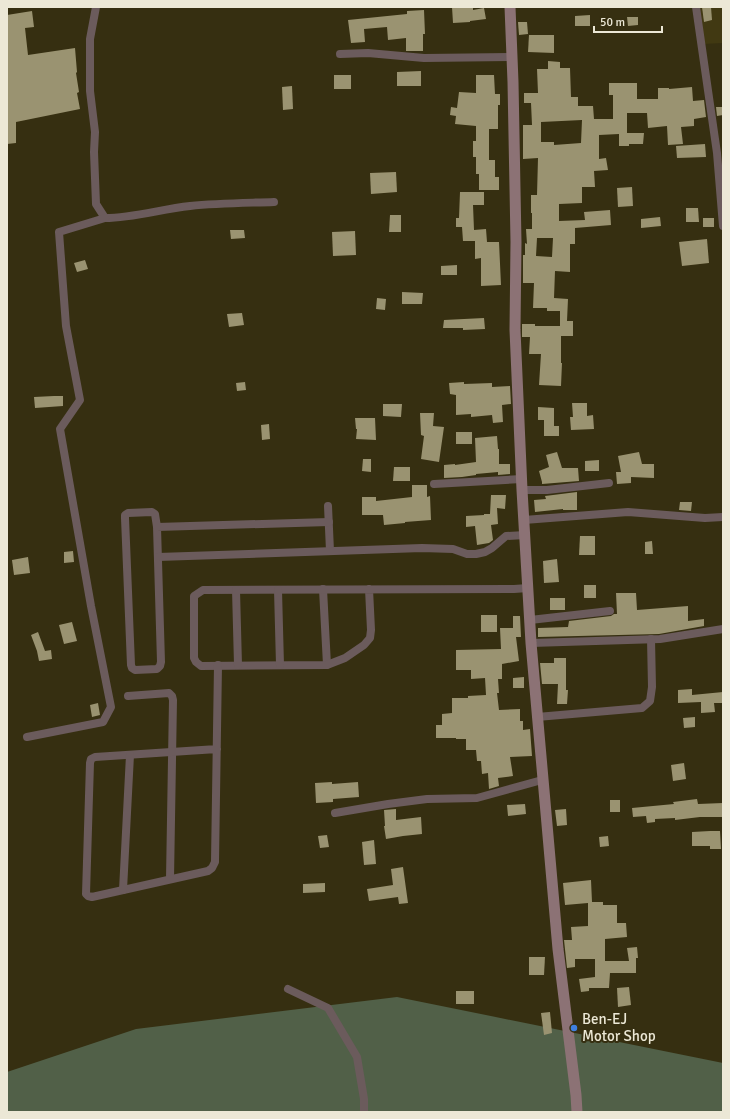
<svg xmlns="http://www.w3.org/2000/svg" width="730" height="1119" font-family="Signika,sans-serif">
  <style>
    .built { fill: #413912 }
    .forest { fill: #516048 }
    .building { fill: #9a9371; fill-rule: evenodd }
    .lines { fill: none; stroke-linecap: round; stroke-linejoin: round }
    .street { stroke: #6b5b5c; stroke-width: 8 }
    .secondary { stroke: #8c7275; stroke-width: 11 }
    .shop-dot { fill: #3f7fe0; stroke: #362f11; stroke-width: 1.5 }
    .labels { text-anchor: middle; stroke-width: 4; stroke-linejoin: round; paint-order: stroke }
    .poi-label { font-size: 15px; fill: #ece8d6; stroke: #362f11; text-anchor: start }
  </style>
  <rect width="100%" height="100%" fill="#362f11"/>
  <path class="built" d="M698 7H723V43L703 44Z"/>
  <path class="forest" d="M397 997 723 1063V1112H7V1072L136 1029Z"/>
  <g class="building">
    <path d="M452 7H473V10L484 8 486 19 470 21V22L453 23Z"/>
    <path d="M702 7H711L712 20 704 22Z"/>
    <path d="M424 10 425 34H423V51H406V38L388 40 387 27 364 29 365 42 351 43 348 20 407 14V11Z"/>
    <path d="M32 11 34 27 25 28 28 55 75 48 77 72 76 73 79 92 77 93 80 109 16 122V143L7 144V15Z"/>
    <path d="M590 15V26H575V16Z"/>
    <path d="M627 17H638V25L628 26Z"/>
    <path d="M518 22H527L528 34 519 35Z"/>
    <path d="M529 35H554V53L528 52Z"/>
    <path d="M548 61 560 62V68H570L571 97H578V106H593L594 119H613V95H609V83H637V99H658V88H669V89L692 87 693 101 704 100 706 117 694 119V126L681 127 683 144 668 145 667 126 648 128 647 113H627V133H644L643 144H629V146H619V134L599 135V159L606 158 608 170 594 171 595 187H582V203L559 204V221L585 220 584 212 610 210 611 225 575 228V244H570V272L555 271 554 298 568 299 567 321H573V336H561V363H562L561 386 539 385 541 354H529L530 337H522V324H535V326H560V311H547V308H533L534 283H523V255H525V243L527 244 526 229H532V213H531V195H537L538 158 523 159V125H532L531 103H524V93H538L537 69H548ZM582 120 581 143 554 145V142H541V122ZM537 238H553L552 257 536 256Z"/>
    <path d="M421 71V86H397V72Z"/>
    <rect x="334" y="75" width="17" height="14"/>
    <path d="M476 75H494L495 94H500V105H498V129H489V160H495V177H499V190H479V174H476V157H473V141H476V126L455 124 456 116 450 115 451 107 457 108 459 92 476 93Z"/>
    <path d="M292 86 293 109 283 110 282 87Z"/>
    <path d="M716 107H723V115L717 116Z"/>
    <path d="M705 144 706 157 677 158 676 146Z"/>
    <path d="M396 172 397 192 371 194 370 173Z"/>
    <path d="M632 187 633 206 618 207 617 188Z"/>
    <path d="M460 192H484V205H473L474 230 486 229 487 242H499L501 285 481 286V258L475 259V241H463L462 227H456V218H459Z"/>
    <path d="M686 208H698L699 222H686Z"/>
    <path d="M390 215H401V232H389Z"/>
    <path d="M660 217 661 226 641 228V219Z"/>
    <rect x="703" y="218" width="11" height="9"/>
    <path d="M230 230H244L245 238 231 239Z"/>
    <path d="M355 231 356 255 333 256 332 232Z"/>
    <path d="M707 239 709 263 682 266 679 242Z"/>
    <path d="M85 260 88 269 77 272 74 263Z"/>
    <path d="M457 265V275H441V266Z"/>
    <path d="M402 292 423 293 422 304H402Z"/>
    <path d="M377 298 386 299 385 310 376 309Z"/>
    <path d="M242 313 244 325 229 327 227 314Z"/>
    <path d="M484 318 485 329 463 330V328H443L444 320Z"/>
    <path d="M245 382 246 390 237 391 236 383Z"/>
    <path d="M464 382V384L492 383V387L510 386 511 404 502 405 503 422 493 423 492 415 471 417V414L456 415V395L450 394 449 383Z"/>
    <path d="M54 396H63V406L35 408 34 397Z"/>
    <path d="M572 403H587V416L593 415 594 429 571 430 570 417H573Z"/>
    <path d="M383 404H402L401 417 383 416Z"/>
    <path d="M538 407 554 408V426H559V436H544V420H538Z"/>
    <path d="M420 413H434L433 426 444 427 439 462 421 459 424 436 421 435Z"/>
    <path d="M355 418H375L376 440 356 439 357 429H356Z"/>
    <path d="M269 424 270 439 262 440 261 425Z"/>
    <rect x="456" y="432" width="16" height="12"/>
    <path d="M497 436 498 449H499V464H510V474L498 475V472L476 474V475L462 477 444 478V465L455 464V465L476 462 475 438Z"/>
    <path d="M557 452 562 468H578L579 481 542 484V482L539 471 549 467 546 455Z"/>
    <path d="M639 452 642 464H654V478L631 477V483L617 484 616 472H621L618 456Z"/>
    <path d="M363 459H371V472L362 471Z"/>
    <path d="M599 460V471H585V461Z"/>
    <path d="M394 467H410V481H393Z"/>
    <path d="M412 485H427V497L430 496 431 520 405 522V523L384 525 383 515H362V497H376V501L412 497Z"/>
    <path d="M577 492V510H563V509L535 512 534 500 546 499 545 496Z"/>
    <path d="M491 495H506L505 509 497 508 498 524 491 525 493 540 489 543 477 545 475 526 466 527V516L484 515V514H490Z"/>
    <path d="M680 502H692L691 511 679 510Z"/>
    <path d="M580 536H595V555H579Z"/>
    <path d="M652 541 653 554H645V542Z"/>
    <path d="M73 551 74 562 64 563V552Z"/>
    <path d="M28 557 30 573 14 575 12 560Z"/>
    <path d="M557 559 559 582 544 583 543 561Z"/>
    <rect x="584" y="585" width="12" height="13"/>
    <path d="M616 593H636L637 610 688 606V621L704 619V626L659 634 538 637V628L568 627 569 621 611 616 614 614H617Z"/>
    <rect x="550" y="598" width="15" height="12"/>
    <rect x="481" y="615" width="16" height="17"/>
    <path d="M513 616H520L521 637H516L519 661 502 664V679H498L499 693H497L499 710 520 709V721H523V730L530 729 532 756 510 757 513 776 498 778 499 786 489 789 488 773 482 774 481 761H477L476 750H466V739H456V738H436V725H442V714L452 713V698H468V696L486 695 485 678 471 679V670H456V650L501 649 500 628H513Z"/>
    <path d="M72 622 77 641 64 644 59 625Z"/>
    <path d="M38 632 45 651 51 650 52 659 39 661 37 651 31 635Z"/>
    <path d="M554 658H566V690H568L567 704H557L558 684H542L540 663H554Z"/>
    <path d="M524 677V688H513V678Z"/>
    <path d="M692 689V695L723 692V703H714L715 712 701 713V702L678 703V690Z"/>
    <path d="M98 703 100 715 92 717 90 705Z"/>
    <path d="M695 717V727L684 728 683 718Z"/>
    <path d="M684 763 686 779 673 781 671 765Z"/>
    <path d="M332 782V784L358 782 359 797 333 799V802L316 803 315 783Z"/>
    <path d="M697 799 698 804 723 803V817H700L675 820V818L655 819V822L647 823 646 816 633 817 632 808 674 804 673 802Z"/>
    <rect x="610" y="800" width="10" height="12"/>
    <path d="M525 804 526 814 508 816 507 805Z"/>
    <path d="M396 809V820L421 817 422 834 403 836 386 839 384 826H385L384 810Z"/>
    <path d="M566 809 567 825 557 826 555 810Z"/>
    <path d="M710 831H720L721 849H710V846H692V832Z"/>
    <path d="M327 835 329 847 320 848 318 836Z"/>
    <path d="M608 836 609 846 600 847 599 837Z"/>
    <path d="M374 840 376 864 364 865 362 842Z"/>
    <path d="M403 867 408 903 399 904 398 897 369 901 367 889 393 885 391 869Z"/>
    <path d="M591 880 592 902H603V905H617V923H626L627 937 605 939V961H629L627 948 637 947 638 958H636V973H610L609 988H589V991L581 992 579 979 595 977V959H575V967L567 968 564 940H572L571 927 588 926V903L565 905 563 883Z"/>
    <path d="M325 883V892L303 893V884Z"/>
    <path d="M529 957H545L544 975H529Z"/>
    <path d="M629 987 631 1005 618 1007 617 988Z"/>
    <rect x="456" y="991" width="18" height="13"/>
    <path d="M550 1012 552 1033 544 1035 541 1013Z"/>
  </g>
  <g class="lines">
    <g class="street">
      <path d="M96 7 90 39V91L95 132 94 152 96 204 105 218C134 218 161 209 190 206 218 203 246 203 274 202"/>
      <path d="M696 7 717 153 723 226"/>
      <path d="M340 54 368 53 424 58 512 57"/>
      <path d="M434 484 521 479"/>
      <path d="M522 490H547L609 483"/>
      <path d="M328 506 330 551"/>
      <path d="M524 520 628 512 705 518 723 517"/>
      <path d="M157 527 155 514 152 512 128 513 125 515V518L131 665 132 668 135 670 157 669 160 666 161 662 157 527 329 522"/>
      <path d="M158 557 422 548 453 549 467 554H476L485 552 492 548 506 536 525 535"/>
      <path d="M323 589 327 665"/>
      <path d="M369 589 371 630 370 638 364 645 345 658 327 665 201 666 196 662 194 658V596L203 590C306 589 410 589 514 589L528 588"/>
      <path d="M236 590 238 665"/>
      <path d="M278 590 280 665"/>
      <path d="M530 620 610 611"/>
      <path d="M531 643 660 639 723 629"/>
      <path d="M128 696 169 693 172 696 173 700 170 879"/>
      <path d="M537 717 642 708 650 701 652 687 651 639"/>
      <path d="M27 737 103 722 111 707 91 606 60 429 80 400 66 326 59 232 105 218"/>
      <path d="M217 749 95 757 91 759 90 763 86 894 88 896 92 897 208 871 212 868 215 862 218 665"/>
      <path d="M335 813 388 804 427 799 477 798 542 780"/>
      <path d="M123 890 130 755"/>
      <path d="M288 989 328 1008 357 1057 364 1099V1112"/>
    </g>
    <path class="secondary" d="M510 7 513 82 516 242 515 330 522 490 531 643 558 949 576 1095 577 1112"/>
  </g>
  <circle class="shop-dot" cx="574" cy="1028" r="4"/>
  <g class="labels">
    <g class="poi-label">
      <text x="582" y="1024">Ben-EJ<tspan x="582" dy="17">Motor Shop</tspan></text>
    </g>
  </g>
  <rect width="730" height="1119" fill="none" stroke="#ece8d6" stroke-width="16"/>
  <path d="M594 26v6h68v-6" fill="none" stroke="#ece8d6" stroke-width="2"/>
  <text x="600" y="26" font-size="12" fill="#ece8d6" stroke="#362f11" stroke-width="3" paint-order="stroke">50 m</text>
</svg>
